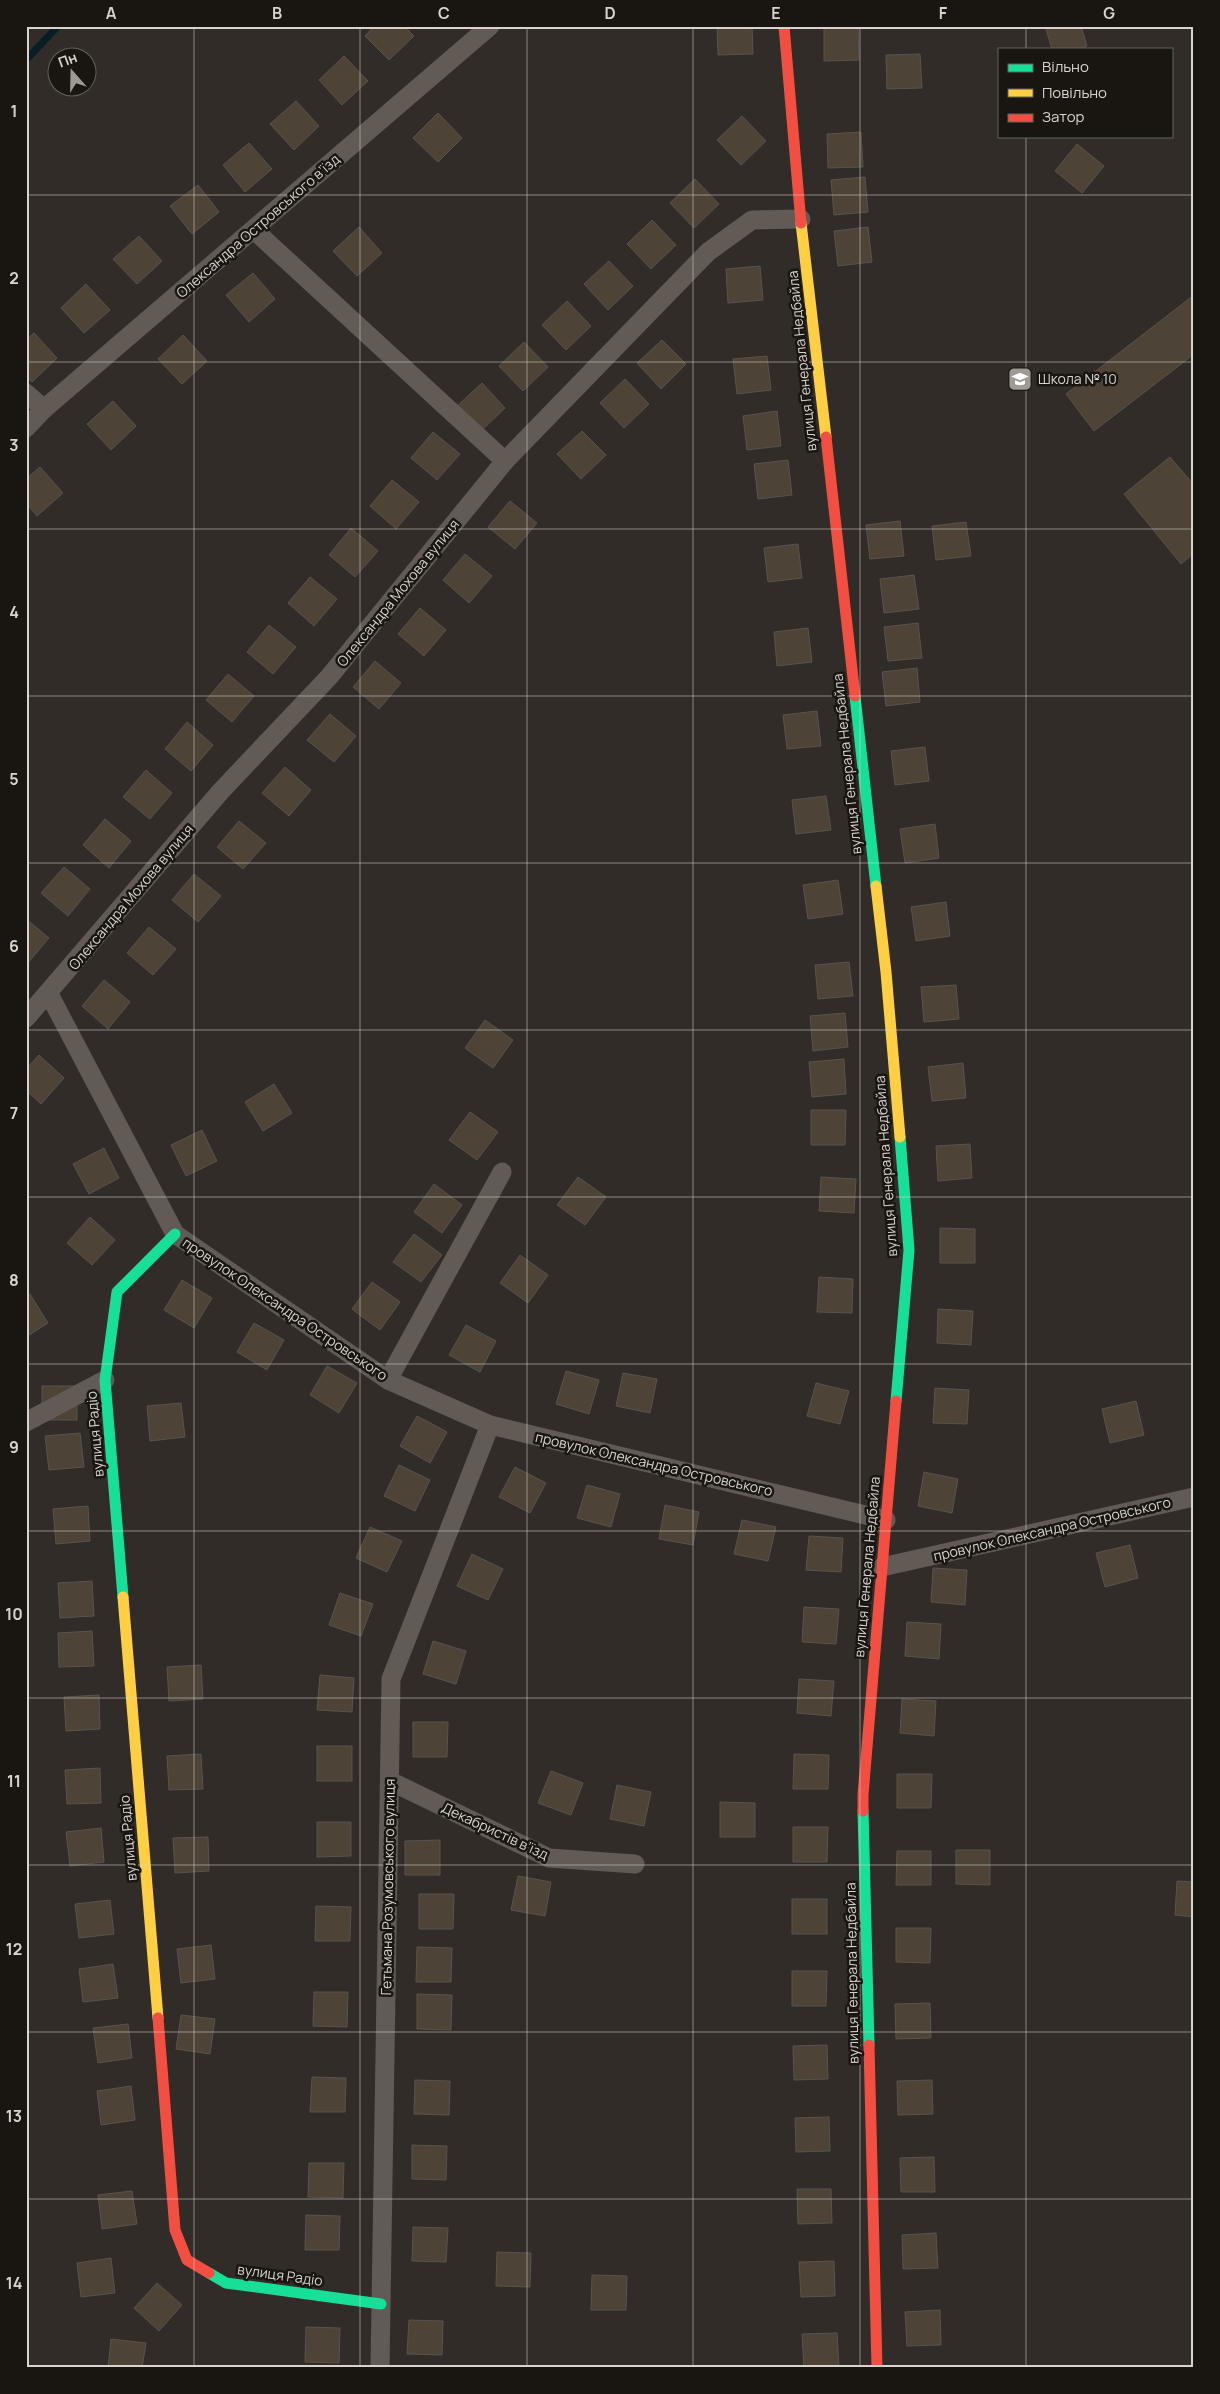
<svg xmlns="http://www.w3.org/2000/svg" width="1220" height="2394" font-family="Manrope,sans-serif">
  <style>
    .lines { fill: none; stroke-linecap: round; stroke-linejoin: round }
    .stream { stroke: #091d25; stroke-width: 7 }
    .building { fill: #4d4437; stroke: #57534f }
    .street { stroke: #615a55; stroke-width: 19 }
    .fast { stroke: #16e098; stroke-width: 11 }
    .slow { stroke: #ffcf43; stroke-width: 11 }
    .jam { stroke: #f24e42; stroke-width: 11 }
    .grid { fill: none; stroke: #d8d3cd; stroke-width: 1; stroke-opacity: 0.55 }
    .labels { text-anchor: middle; stroke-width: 5; stroke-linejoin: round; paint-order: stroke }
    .street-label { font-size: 14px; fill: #d8d3cd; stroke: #191612 }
    .poi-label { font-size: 14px; fill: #d8d3cd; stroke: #191612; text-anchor: start }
    .neatline { fill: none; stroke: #d8d3cd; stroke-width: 2 }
    .grid-label { font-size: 16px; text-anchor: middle; font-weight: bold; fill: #d8d3cd }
  </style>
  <rect width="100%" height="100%" fill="#312c27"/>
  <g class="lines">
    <path class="stream" d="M26 60 58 26"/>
  </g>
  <g class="building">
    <path d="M374 26H404L414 36 389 60 365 36Z"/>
    <path d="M717 26H752L753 54 718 55Z"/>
    <path d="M858 26 859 60 824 61V27Z"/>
    <path d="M1045 26H1081L1087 46 1079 49H1052Z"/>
    <path d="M920 54 922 88 887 89 886 55Z"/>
    <path d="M344 56 368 81 342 105 319 80Z"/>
    <path d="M296 101 319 126 294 150 270 124Z"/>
    <path d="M438 113 462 138 438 162 413 138Z"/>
    <path d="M742 116 766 141 741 165 717 140Z"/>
    <path d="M861 132 863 167 828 168 827 134Z"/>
    <path d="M249 143 272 169 245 192 223 165Z"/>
    <path d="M1077 144 1104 166 1082 193 1055 171Z"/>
    <path d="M865 177 868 212 834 215 831 180Z"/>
    <path d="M695 179 719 204 694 228 670 203Z"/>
    <path d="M198 185 219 212 192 234 170 206Z"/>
    <path d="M652 220 676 245 651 269 627 244Z"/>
    <path d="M359 227 382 253 357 276 333 251Z"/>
    <path d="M868 227 872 262 838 266 834 231Z"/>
    <path d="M139 236 162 261 137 284 113 259Z"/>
    <path d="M609 261 633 286 608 310 584 284Z"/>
    <path d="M760 266 763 300 728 303 726 269Z"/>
    <path d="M253 273 275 299 249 322 226 295Z"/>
    <path d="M86 284 110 310 84 333 61 308Z"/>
    <path d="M1194 295V354L1094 431 1066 394Z"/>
    <path d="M567 301 591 326 566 350 542 325Z"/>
    <path d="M34 333 57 358 32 382 26 376V340Z"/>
    <path d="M183 335 207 361 182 384 158 359Z"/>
    <path d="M662 340 686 364 661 389 637 363Z"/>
    <path d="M524 342 548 367 523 391 499 366Z"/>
    <path d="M767 356 771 390 737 394 733 359Z"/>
    <path d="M625 379 649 404 624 428 600 403Z"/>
    <path d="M482 383 505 408 480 432 456 407Z"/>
    <path d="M113 401 136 426 111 450 87 424Z"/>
    <path d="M777 411 781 446 747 450 743 416Z"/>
    <path d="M582 431 606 455 581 479 557 454Z"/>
    <path d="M433 432 460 454 437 480 411 458Z"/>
    <path d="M1170 457 1194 485V553L1181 564 1124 494Z"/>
    <path d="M788 460 792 495 758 499 754 464Z"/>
    <path d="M40 467 63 493 37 516 26 503V479Z"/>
    <path d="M392 480 419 502 396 529 370 506Z"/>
    <path d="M510 501 537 523 515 549 488 527Z"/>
    <path d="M900 521 904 556 870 559 866 525Z"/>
    <path d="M966 522 971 556 936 560 932 526Z"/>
    <path d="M351 528 378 551 355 577 329 555Z"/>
    <path d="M798 544 802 578 768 582 764 548Z"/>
    <path d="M465 554 492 576 469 603 443 580Z"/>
    <path d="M914 575 919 609 884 613 880 579Z"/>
    <path d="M310 577 337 599 314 626 288 603Z"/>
    <path d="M420 608 446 630 424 656 398 634Z"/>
    <path d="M918 623 922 658 888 661 884 627Z"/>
    <path d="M269 625 296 647 273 674 247 652Z"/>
    <path d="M808 628 812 662 777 666 774 632Z"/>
    <path d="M375 661 401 683 379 709 353 687Z"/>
    <path d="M917 668 920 702 886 706 882 672Z"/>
    <path d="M228 674 254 696 232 722 206 700Z"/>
    <path d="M817 711 821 746 787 749 783 715Z"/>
    <path d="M330 714 356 736 334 762 307 740Z"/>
    <path d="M187 722 213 745 191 771 165 749Z"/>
    <path d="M925 747 929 781 895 785 891 751Z"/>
    <path d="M285 767 311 790 289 816 262 793Z"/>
    <path d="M146 770 172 793 150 819 123 797Z"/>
    <path d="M826 796 831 830 796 834 792 800Z"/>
    <path d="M105 819 131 841 109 868 83 845Z"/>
    <path d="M239 821 266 843 243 869 217 847Z"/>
    <path d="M935 824 939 858 905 863 900 829Z"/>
    <path d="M64 867 90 889 68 916 41 893Z"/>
    <path d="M194 874 221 896 198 922 172 900Z"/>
    <path d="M838 880 843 914 808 919 803 885Z"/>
    <path d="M946 902 950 936 916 941 911 907Z"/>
    <path d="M26 919 49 938 27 964H26Z"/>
    <path d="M149 927 176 949 153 975 127 953Z"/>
    <path d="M849 962 853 996 818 999 815 965Z"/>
    <path d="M104 980 130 1002 108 1029 82 1006Z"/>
    <path d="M956 985 959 1019 924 1022 921 987Z"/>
    <path d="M845 1013 848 1047 813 1051 810 1016Z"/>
    <path d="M485 1020 513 1040 493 1068 465 1048Z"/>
    <path d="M39 1055 64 1078 41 1104 26 1090V1069Z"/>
    <path d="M844 1059 846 1094 812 1097 809 1062Z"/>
    <path d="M963 1063 966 1098 932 1101 928 1067Z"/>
    <path d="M274 1084 292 1113 263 1131 245 1102Z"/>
    <path d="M811 1110H846L845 1145H811Z"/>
    <path d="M470 1112 498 1132 477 1160 449 1140Z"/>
    <path d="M202 1130 217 1161 186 1176 171 1145Z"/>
    <path d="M970 1144 972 1178 938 1181 936 1146Z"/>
    <path d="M104 1148 119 1178 89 1194 73 1164Z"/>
    <path d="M578 1177 606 1197 585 1225 557 1205Z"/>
    <path d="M821 1177 856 1179 854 1213 819 1211Z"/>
    <path d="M434 1184 462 1205 442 1233 414 1212Z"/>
    <path d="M90 1217 115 1240 92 1265 67 1243Z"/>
    <path d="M940 1228 975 1229V1263H940Z"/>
    <path d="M414 1234 442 1255 421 1282 393 1262Z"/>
    <path d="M520 1255 548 1275 528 1303 500 1283Z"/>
    <path d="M819 1277 853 1279 852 1313 817 1312Z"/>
    <path d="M182 1280 212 1298 194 1328 164 1310Z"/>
    <path d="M372 1282 400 1302 380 1330 352 1309Z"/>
    <path d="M30 1294 48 1323 26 1337V1296Z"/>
    <path d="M938 1309 973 1311 971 1345 937 1343Z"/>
    <path d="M254 1323 284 1340 267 1370 237 1352Z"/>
    <path d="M466 1325 496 1341 480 1372 449 1355Z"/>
    <path d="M327 1366 357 1383 339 1413 310 1395Z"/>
    <path d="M566 1371 599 1380 589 1414 556 1404Z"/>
    <path d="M623 1373 657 1379 650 1413 616 1406Z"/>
    <path d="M816 1383 849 1391 840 1424 807 1416Z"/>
    <rect x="42" y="1386" width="35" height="34"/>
    <path d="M935 1388 969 1390 967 1424 933 1423Z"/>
    <path d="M1136 1401 1144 1435 1110 1443 1102 1409Z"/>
    <path d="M181 1403 185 1437 150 1441 147 1406Z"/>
    <path d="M417 1416 447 1432 430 1463 400 1446Z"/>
    <path d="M80 1433 84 1467 49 1470 45 1436Z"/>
    <path d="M399 1465 430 1480 415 1511 384 1496Z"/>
    <path d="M515 1467 546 1483 530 1513 499 1497Z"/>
    <path d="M924 1472 958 1479 952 1513 918 1506Z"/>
    <path d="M587 1485 620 1494 611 1527 577 1518Z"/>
    <path d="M665 1505 699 1512 693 1545 659 1539Z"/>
    <path d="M88 1506 90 1541 56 1544 53 1509Z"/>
    <path d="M742 1520 776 1527 768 1561 734 1554Z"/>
    <path d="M370 1527 402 1541 387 1572 356 1558Z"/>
    <path d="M809 1536 843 1538 841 1572 806 1570Z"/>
    <path d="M1130 1545 1138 1578 1105 1587 1096 1553Z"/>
    <path d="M472 1554 503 1569 488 1600 457 1586Z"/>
    <path d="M933 1568 967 1570 965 1605 931 1602Z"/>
    <path d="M92 1581 94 1616 60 1618 58 1583Z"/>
    <path d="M340 1593 373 1604 361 1636 329 1625Z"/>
    <path d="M804 1607 839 1609 836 1644 802 1642Z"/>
    <path d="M907 1622 941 1624 939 1659 905 1656Z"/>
    <path d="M92 1631 94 1666 59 1667 58 1633Z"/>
    <path d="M433 1641 466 1651 456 1684 423 1674Z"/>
    <path d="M201 1665 203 1699 169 1701 167 1667Z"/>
    <path d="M320 1675 354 1678 352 1712 317 1710Z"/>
    <path d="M799 1679 834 1681 831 1716 797 1713Z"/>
    <path d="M99 1695 100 1729 66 1731 64 1697Z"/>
    <path d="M902 1699 936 1701 934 1736 900 1733Z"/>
    <path d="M413 1722H448L447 1757H413Z"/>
    <rect x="317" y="1746" width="35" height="35"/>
    <path d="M201 1754 203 1789 169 1790 167 1756Z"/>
    <path d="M794 1754 829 1755 828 1789H793Z"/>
    <path d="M100 1768 101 1803 67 1804 65 1770Z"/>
    <path d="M551 1771 583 1783 571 1815 538 1803Z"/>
    <path d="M897 1774H932L931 1808H897Z"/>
    <path d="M617 1785 651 1792 644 1826 610 1819Z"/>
    <path d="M720 1802 755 1803V1837H720Z"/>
    <path d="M317 1822H351V1856L317 1857Z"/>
    <path d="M793 1827H828L827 1862H793Z"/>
    <path d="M101 1828 104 1862 70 1866 66 1832Z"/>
    <path d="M208 1837 209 1871 175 1873 173 1838Z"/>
    <path d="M440 1840V1875H405V1841Z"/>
    <path d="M956 1850H990V1885L956 1884Z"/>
    <path d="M897 1851H931V1885H896Z"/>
    <path d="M518 1876 551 1882 545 1916 511 1910Z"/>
    <path d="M1177 1881 1194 1882V1917L1175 1915Z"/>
    <path d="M419 1894H454L453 1929H419Z"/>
    <rect x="792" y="1899" width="35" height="35"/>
    <path d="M110 1900 114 1934 79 1938 75 1904Z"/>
    <path d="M316 1906 351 1907 350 1941H315Z"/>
    <path d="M896 1928H931L930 1963 896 1962Z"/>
    <path d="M211 1945 215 1979 181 1983 177 1949Z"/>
    <path d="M417 1947 452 1948 451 1982H416Z"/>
    <path d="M113 1964 118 1998 83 2002 79 1969Z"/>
    <path d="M792 1971H827L826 2006H792Z"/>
    <path d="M314 1992H348L347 2027 313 2026Z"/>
    <path d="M417 1994 452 1995 451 2030 417 2029Z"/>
    <path d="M930 2003 931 2038 896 2039 895 2004Z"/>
    <path d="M181 2015 215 2019 210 2054 176 2049Z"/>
    <path d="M128 2024 132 2058 98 2063 93 2028Z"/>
    <path d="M827 2045 828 2079 794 2080 793 2046Z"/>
    <path d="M312 2077 346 2078 345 2112H310Z"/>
    <path d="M415 2080 450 2081 449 2115 414 2114Z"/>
    <path d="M932 2080 933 2114 898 2115 897 2081Z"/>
    <path d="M131 2086 135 2120 101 2125 97 2091Z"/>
    <path d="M829 2117 830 2151 796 2152 795 2118Z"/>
    <path d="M412 2145 447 2146 446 2180 412 2179Z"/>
    <path d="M934 2157 935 2192H901L900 2158Z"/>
    <path d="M309 2163H344L343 2198 308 2197Z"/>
    <path d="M797 2189H831L832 2223 798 2224Z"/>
    <path d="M132 2191 137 2224 102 2229 98 2195Z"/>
    <path d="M306 2215 340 2216 339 2250H305Z"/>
    <path d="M413 2227 448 2228 446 2262 412 2261Z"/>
    <path d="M936 2233 938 2268 903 2269 902 2235Z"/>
    <path d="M497 2252 531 2253 530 2287 496 2286Z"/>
    <path d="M111 2258 115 2293 81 2297 77 2263Z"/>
    <path d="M834 2261 835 2296 801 2297 799 2262Z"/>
    <path d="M592 2275 627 2276 626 2310H591Z"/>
    <path d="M157 2283 182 2305 159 2331 134 2308Z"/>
    <path d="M940 2310 941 2345 907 2346 905 2312Z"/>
    <path d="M409 2320 443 2321 442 2355 407 2354Z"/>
    <path d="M306 2327 340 2328 339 2363 305 2362Z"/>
    <path d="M837 2333 839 2367 804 2368 802 2334Z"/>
    <path d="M111 2339 146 2343 142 2368H108Z"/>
  </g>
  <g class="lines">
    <g class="street">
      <path d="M254 230 505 461"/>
      <path d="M26 393 44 409"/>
      <path d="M26 428 44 409 490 26"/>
      <path d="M49 994 175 1234 388 1380 490 1425 886 1520"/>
      <path d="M26 1018 221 791 329 677 505 461 708 252 752 220 801 219"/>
      <path d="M388 1380 502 1172"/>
      <path d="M26 1422 105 1380"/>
      <path d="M882 1567 1194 1497"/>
      <path d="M390 1781 549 1858 635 1864"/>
      <path d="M380 2368 391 1679 490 1425"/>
    </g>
    <g class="fast">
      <path d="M855 696 876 886"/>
      <path d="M896 1401 909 1250 900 1137"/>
      <path d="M123 1597 105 1380 117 1292 175 1234"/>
      <path d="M863 1811 869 2045"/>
      <path d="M209 2273 226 2283 381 2304"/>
    </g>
    <g class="slow">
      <path d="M801 223 826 437"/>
      <path d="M876 886 886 972 900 1137"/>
      <path d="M123 1597 158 2018"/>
    </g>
    <g class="jam">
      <path d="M784 26 801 223"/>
      <path d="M826 437 855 696"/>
      <path d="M863 1811V1795L896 1401"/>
      <path d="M158 2018 175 2230 187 2260 209 2273"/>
      <path d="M869 2045 877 2368"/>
    </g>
  </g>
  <path class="grid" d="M194 26V2368M360 26V2368M527 26V2368M693 26V2368M860 26V2368M1026 26V49M1026 136V2368M26 195H1194M26 362H1194M26 529H1194M26 696H1194M26 863H1194M26 1030H1194M26 1197H1194M26 1364H1194M26 1531H1194M26 1698H1194M26 1865H1194M26 2032H1194M26 2199H1194"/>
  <defs>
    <g id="school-square" transform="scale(1.25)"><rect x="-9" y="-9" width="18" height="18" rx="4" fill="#9e9993" stroke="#191612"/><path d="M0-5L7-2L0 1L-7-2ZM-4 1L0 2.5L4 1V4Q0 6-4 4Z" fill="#fff"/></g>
  </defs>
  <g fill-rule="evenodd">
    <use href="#school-square" x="1020" y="379"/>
  </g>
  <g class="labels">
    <g class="street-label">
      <text transform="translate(258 226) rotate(-41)" y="5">Олександра Островського в’їзд</text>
      <text transform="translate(802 361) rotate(-96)" y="5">вулиця Генерала Недбайла</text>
      <text transform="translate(398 593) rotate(-51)" y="5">Олександра Мохова вулиця</text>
      <text transform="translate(847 764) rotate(-96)" y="5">вулиця Генерала Недбайла</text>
      <text transform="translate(131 897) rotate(-50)" y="5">Олександра Мохова вулиця</text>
      <text transform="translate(886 1166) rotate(-94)" y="5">вулиця Генерала Недбайла</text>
      <text transform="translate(285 1309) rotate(34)" y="5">провулок Олександра Островського</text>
      <text transform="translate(95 1434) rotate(-95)" y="5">вулиця Радіо</text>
      <text transform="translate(654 1464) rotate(13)" y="5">провулок Олександра Островського</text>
      <text transform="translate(1052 1529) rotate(-13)" y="5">провулок Олександра Островського</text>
      <text transform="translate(867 1567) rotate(-85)" y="5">вулиця Генерала Недбайла</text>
      <text transform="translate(495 1831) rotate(25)" y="5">Декабристів в’їзд</text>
      <text transform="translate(128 1838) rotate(-95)" y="5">вулиця Радіо</text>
      <text transform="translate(388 1887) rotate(-89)" y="5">Гетьмана Розумовського вулиця</text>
      <text transform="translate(852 1973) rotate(-91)" y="5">вулиця Генерала Недбайла</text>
      <text transform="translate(280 2275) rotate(8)" y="5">вулиця Радіо</text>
    </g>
    <g class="poi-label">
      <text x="1038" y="384">Школа № 10</text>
    </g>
  </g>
  <rect width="1220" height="2394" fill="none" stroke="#191612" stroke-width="55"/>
  <rect x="998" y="48" width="175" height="90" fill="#191612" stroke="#65625d"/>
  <rect x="1008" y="64" width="25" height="8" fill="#16e098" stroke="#65625d"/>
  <text x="1042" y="72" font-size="15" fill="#d8d3cd">Вільно</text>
  <rect x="1008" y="89" width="25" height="8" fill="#ffcf43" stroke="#65625d"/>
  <text x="1042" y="98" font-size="15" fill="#d8d3cd">Повільно</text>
  <rect x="1008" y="114" width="25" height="8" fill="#f24e42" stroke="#65625d"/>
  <text x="1042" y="122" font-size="15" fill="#d8d3cd">Затор</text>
  <g transform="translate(72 72) rotate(340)"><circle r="24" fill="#191612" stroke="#65625d"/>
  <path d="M0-4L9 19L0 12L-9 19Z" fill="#9e9993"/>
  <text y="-8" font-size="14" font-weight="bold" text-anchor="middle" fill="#d8d3cd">Пн</text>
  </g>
  <rect x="28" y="28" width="1164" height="2338" class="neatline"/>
  <g class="grid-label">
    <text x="111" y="19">A</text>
    <text x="277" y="19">B</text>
    <text x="444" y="19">C</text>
    <text x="610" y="19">D</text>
    <text x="776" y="19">E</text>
    <text x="943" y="19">F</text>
    <text x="1109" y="19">G</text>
    <text x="14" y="117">1</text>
    <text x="14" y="284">2</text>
    <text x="14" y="451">3</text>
    <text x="14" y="618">4</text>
    <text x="14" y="785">5</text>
    <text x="14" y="952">6</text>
    <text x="14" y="1119">7</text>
    <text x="14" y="1286">8</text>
    <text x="14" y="1453">9</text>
    <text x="14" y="1620">10</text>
    <text x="14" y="1787">11</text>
    <text x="14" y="1955">12</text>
    <text x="14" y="2122">13</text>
    <text x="14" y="2289">14</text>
  </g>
</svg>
